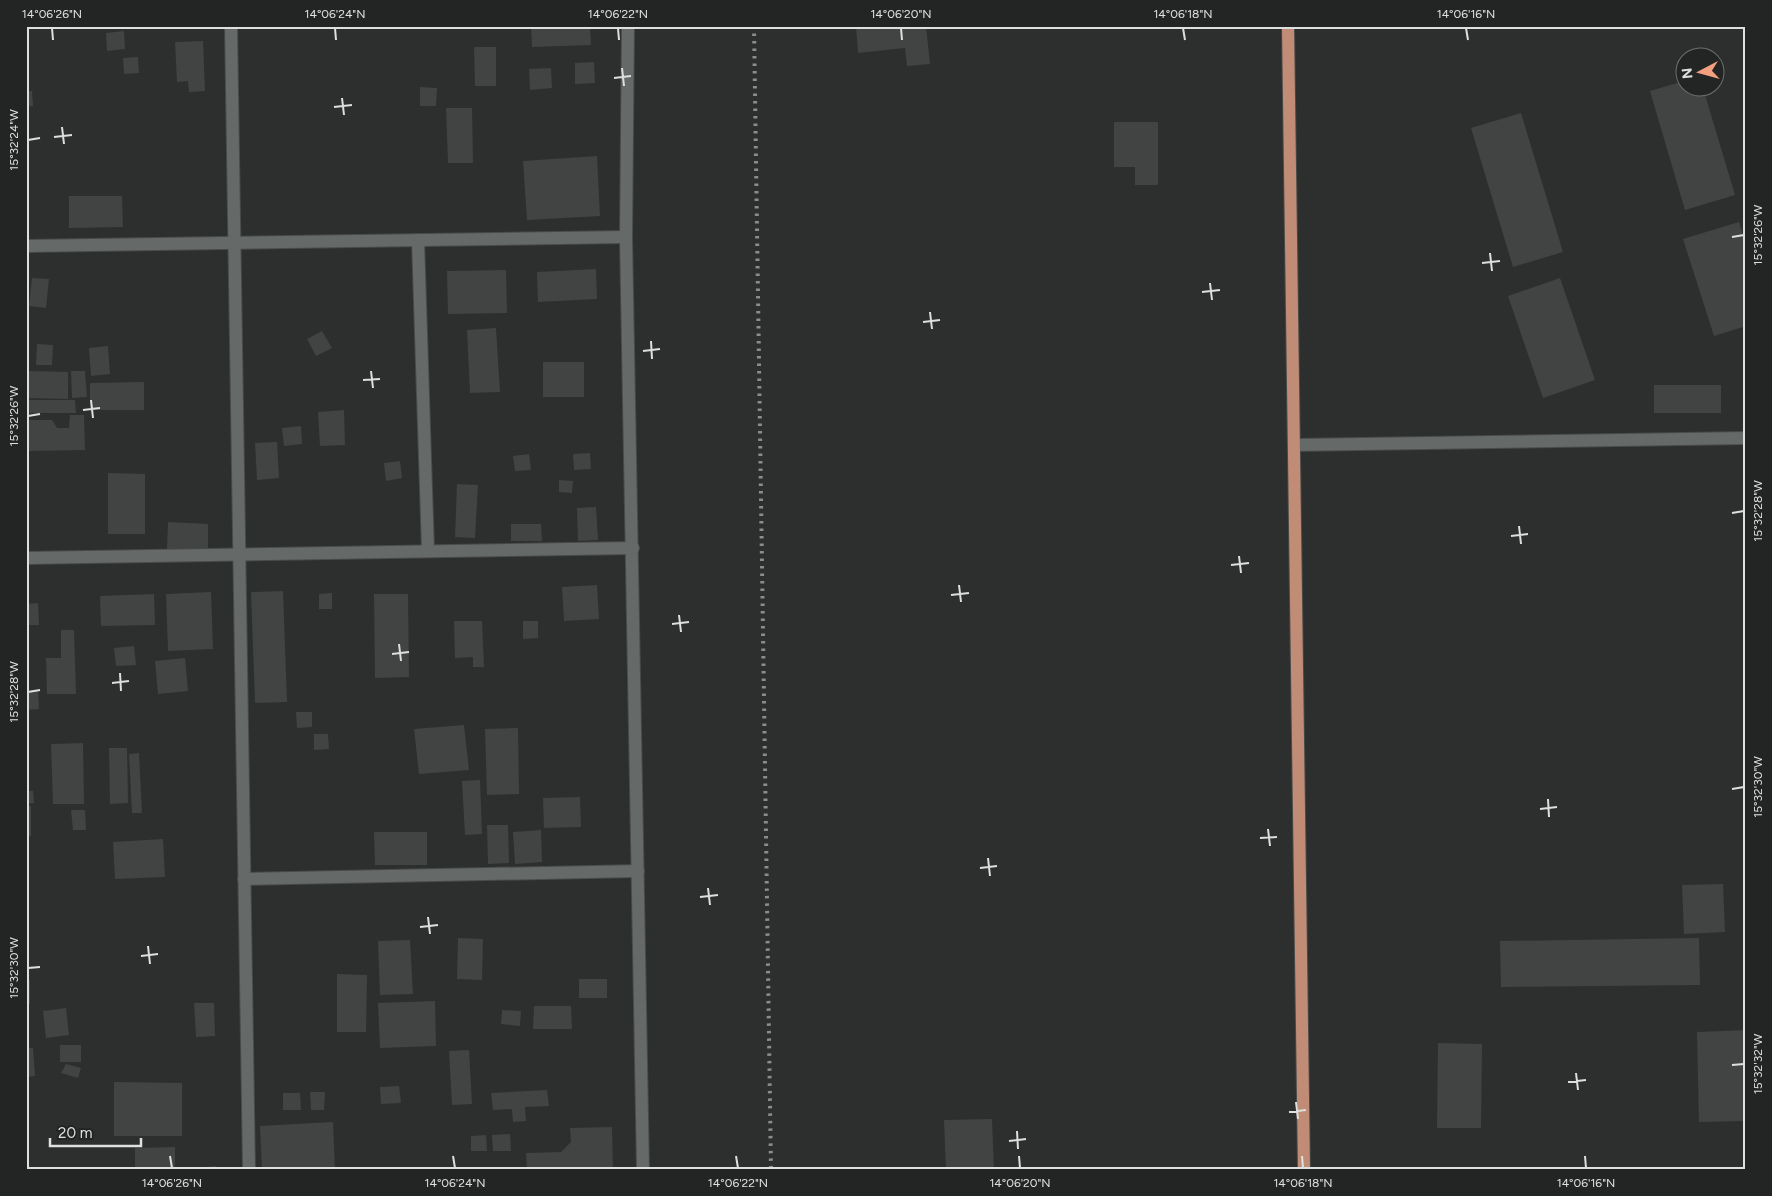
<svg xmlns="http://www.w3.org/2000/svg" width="1772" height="1196" font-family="Figtree,sans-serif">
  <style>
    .building { fill: #414442 }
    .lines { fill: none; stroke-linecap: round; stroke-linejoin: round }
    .minor-casing { stroke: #494b4a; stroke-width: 14 }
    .major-casing { stroke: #494b4a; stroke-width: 14 }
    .minor { stroke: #656967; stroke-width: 12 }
    .major { stroke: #c08c76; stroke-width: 12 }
    .rail { stroke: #8a8d8b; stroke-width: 4; stroke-dasharray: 2.5 5; stroke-linecap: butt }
    .ticks { fill: none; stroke: #dee0df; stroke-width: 2 }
    .neatline { fill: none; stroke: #dee0df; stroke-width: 2 }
    .ticks-label { font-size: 12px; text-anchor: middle; fill: #dee0df }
  </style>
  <rect width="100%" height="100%" fill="#2c2f2d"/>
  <g class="building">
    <path d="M531 26H590L591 45 532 47Z"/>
    <path d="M856 26H926L930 64 907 66 905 48 858 53Z"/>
    <path d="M124 31 125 49 107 51 106 33Z"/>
    <path d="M203 41 205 91 189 92 188 81 177 82 175 42Z"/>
    <path d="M474 47H496V86H475Z"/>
    <path d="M138 57 139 73 124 74 123 58Z"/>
    <path d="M594 62 595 83 575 84V63Z"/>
    <path d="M551 68 552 88 530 90 529 69Z"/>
    <path d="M1684 81V88H1703L1735 195 1685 210 1650 91Z"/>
    <path d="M420 87 437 88 436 106H420Z"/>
    <path d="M26 91H32L33 106H26Z"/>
    <path d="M446 108H472L473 163H448Z"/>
    <path d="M1521 113 1563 252 1513 267 1471 128Z"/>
    <path d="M1114 122H1158V185H1135V167H1114Z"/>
    <path d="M597 156 600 216 527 220 523 161Z"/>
    <path d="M69 196H122L123 227 69 228Z"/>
    <path d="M1739 222 1746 245V326L1714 336 1683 239Z"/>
    <path d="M596 269 597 299 538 302 537 272Z"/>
    <path d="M506 270 507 313 448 314 447 271Z"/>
    <path d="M32 278 49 279 46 308 29 306Z"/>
    <path d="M1560 278 1595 380 1543 398 1508 296Z"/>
    <path d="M496 328 500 392 470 393 467 330Z"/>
    <path d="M322 331 332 348 316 356 307 339Z"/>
    <path d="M37 344 53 345 52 365H36Z"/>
    <path d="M108 346 110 374 91 376 89 348Z"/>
    <rect x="543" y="362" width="41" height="35"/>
    <path d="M28 371 68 372V399L27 398Z"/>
    <path d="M71 371H85L87 397 72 398Z"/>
    <path d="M144 382V410H90V383Z"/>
    <rect x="1654" y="385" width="67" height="28"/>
    <path d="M26 400H75L76 413H26Z"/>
    <path d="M344 410 345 445 320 446 318 412Z"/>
    <path d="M70 415H84L85 450 28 451 27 420H52L57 428H69Z"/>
    <path d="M301 426 302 444 284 446 282 428Z"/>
    <path d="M277 442 279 478 257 480 255 443Z"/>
    <path d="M590 453 591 469 574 470 573 454Z"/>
    <path d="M529 454 531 470 515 471 513 456Z"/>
    <path d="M400 461 402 478 386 481 384 463Z"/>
    <path d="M108 473 145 474V534H108Z"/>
    <path d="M559 480 573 481 572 493 559 492Z"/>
    <path d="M457 484 478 485 475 538 455 537Z"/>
    <path d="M596 507 598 540 578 541 577 508Z"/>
    <path d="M168 522 208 524V551L167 549Z"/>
    <path d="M511 524H541L542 541H511Z"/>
    <path d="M597 585 599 619 564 621 562 587Z"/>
    <path d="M283 591 287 702 255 703 251 592Z"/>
    <path d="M211 592 213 649 168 651 166 594Z"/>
    <path d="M332 593V609H319V594Z"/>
    <path d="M154 594 155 625 101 626 100 596Z"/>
    <path d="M374 594H408L409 677 375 678Z"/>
    <path d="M38 603 39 625H26V604Z"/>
    <path d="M454 621H482L484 667H473V657L455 658Z"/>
    <path d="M523 621H538V638L523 639Z"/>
    <path d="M61 630H74L76 694H47L46 658H61Z"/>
    <path d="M134 646 136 665 116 666 114 648Z"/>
    <path d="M185 658 188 691 158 694 155 661Z"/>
    <path d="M38 690 39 709 26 710V691Z"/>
    <path d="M296 712H312V727L297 728Z"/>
    <path d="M464 725 469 770 419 774 414 729Z"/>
    <path d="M518 728 519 794 487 795 485 729Z"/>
    <path d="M314 734H328L329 749 314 750Z"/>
    <path d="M83 743 84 804H53L51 744Z"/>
    <path d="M109 748H127L128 803 110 804Z"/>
    <path d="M139 753 142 813H132L129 754Z"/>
    <path d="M480 780 482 834 465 835 462 781Z"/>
    <path d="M26 791H33L34 803 26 804Z"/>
    <path d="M580 797 581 827 544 828 543 798Z"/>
    <rect x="26" y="806" width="5" height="30"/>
    <path d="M71 810H85L86 830H73Z"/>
    <path d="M487 825H508L509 863 488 864Z"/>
    <path d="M541 830 542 862 515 864 513 832Z"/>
    <path d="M374 832H427V865H375Z"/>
    <path d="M163 839 165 877 115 879 113 842Z"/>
    <path d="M1723 884 1725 932 1684 934 1682 885Z"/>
    <path d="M458 938 483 939 482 980 457 979Z"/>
    <path d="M1699 938 1700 985 1501 987 1500 941Z"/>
    <path d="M410 940 413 994 380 995 378 941Z"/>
    <path d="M337 974 367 975 366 1032H337Z"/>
    <rect x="579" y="979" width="28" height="19"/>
    <path d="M30 980V1004L26 1005V981Z"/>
    <path d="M435 1001 436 1046 380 1048 378 1003Z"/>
    <path d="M194 1003H214L215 1036 196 1037Z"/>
    <path d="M534 1006H571L572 1029H533Z"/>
    <path d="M66 1008 69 1035 46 1038 43 1011Z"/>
    <path d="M502 1010 521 1011 520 1026 501 1024Z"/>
    <path d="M1746 1030V1121L1699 1122 1697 1032Z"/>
    <path d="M1438 1043 1482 1044 1481 1128H1437Z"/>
    <rect x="60" y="1045" width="21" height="17"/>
    <path d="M26 1048H33L35 1076 26 1077Z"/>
    <path d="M469 1050 472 1104 452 1105 449 1051Z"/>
    <path d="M66 1064 81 1068 78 1078 61 1073Z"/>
    <path d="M114 1082 182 1083V1136H114Z"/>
    <path d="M399 1086 401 1103 381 1104 380 1087Z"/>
    <path d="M547 1090 549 1106 525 1107 526 1121 513 1122 512 1109 493 1110 491 1093Z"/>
    <path d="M310 1092H325L324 1110H311Z"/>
    <path d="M283 1093H300L301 1110H283Z"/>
    <path d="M992 1119 994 1170H946L944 1120Z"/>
    <path d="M333 1122 335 1170H262L260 1126Z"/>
    <path d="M612 1127 613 1170H527L526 1153 561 1152 571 1142 570 1128Z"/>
    <path d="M510 1134 511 1151H493L492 1135Z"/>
    <path d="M486 1135 487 1151H471V1136Z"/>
    <path d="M175 1147V1170H135V1148Z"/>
    <path d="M216 1166 217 1170H195V1168Z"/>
  </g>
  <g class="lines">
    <g class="minor-casing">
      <g id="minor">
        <path d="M231 26 249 1170"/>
        <path d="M628 26 626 237 643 1170"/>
        <path d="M418 240 428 551"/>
        <path d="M26 246 626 237"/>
        <path d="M1294 445 1746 438"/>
        <path d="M26 558 633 548"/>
        <path d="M244 879 638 871"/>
      </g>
    </g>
    <g class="major-casing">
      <path id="major" d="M1288 26 1304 1170"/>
    </g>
    <use href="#minor" class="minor"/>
    <use href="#major" class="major"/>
    <path class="rail" d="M754 26 771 1170"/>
  </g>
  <path class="ticks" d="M52 28 53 40M335 28 336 40M618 28 619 40M901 28 902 40M1183 28 1185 40M1466 28 1468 40M622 68 624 86M614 78 631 76M342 98 344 115M334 107 352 105M62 127 64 144M54 137 72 135M28 140 40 138M1732 237 1744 235M1490 253 1492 271M1482 263 1500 261M1210 283 1212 300M1202 292 1220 290M930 312 932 329M923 322 940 320M651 341 652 359M643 351 660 349M371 371 373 388M363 380 380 379M91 400 93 418M83 410 100 408M28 416 40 414M1732 513 1744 511M1519 526 1521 544M1511 536 1528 534M1239 556 1241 573M1231 565 1249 563M959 585 961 602M951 595 969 593M679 615 681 632M672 624 689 622M399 644 401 661M392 654 409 652M120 673 121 691M112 683 129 681M28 692 40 690M1732 789 1744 787M1548 799 1549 817M1540 809 1557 807M1268 829 1270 846M1260 838 1277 837M988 858 990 876M980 868 997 866M708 888 710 905M700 897 718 895M428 917 430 934M420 927 438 925M148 946 150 964M141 956 158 954M28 968 40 967M1732 1065 1744 1064M1576 1073 1578 1090M1568 1082 1586 1080M1296 1102 1298 1119M1289 1112 1306 1110M1017 1131 1018 1149M1009 1141 1026 1139M170 1156 172 1168M453 1156 455 1168M736 1156 738 1168M1019 1156 1020 1168M1302 1156 1303 1168M1585 1156 1586 1168"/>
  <rect width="1772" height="1196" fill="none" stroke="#222524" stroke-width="55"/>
  <g transform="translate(1700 72) rotate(264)"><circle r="24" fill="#222524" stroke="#6d706f"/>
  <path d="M0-4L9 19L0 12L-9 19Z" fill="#f2a07f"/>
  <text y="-8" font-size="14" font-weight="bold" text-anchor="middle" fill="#dee0df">N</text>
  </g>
  <path d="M50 1138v8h91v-8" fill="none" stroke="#dee0df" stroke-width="2.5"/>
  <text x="58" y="1138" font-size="15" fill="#dee0df" stroke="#222524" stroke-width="4" paint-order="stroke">20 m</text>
  <rect x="28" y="28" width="1716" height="1140" class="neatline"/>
  <g class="ticks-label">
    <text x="52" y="18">14°06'26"N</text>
    <text x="335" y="18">14°06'24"N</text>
    <text x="618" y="18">14°06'22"N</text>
    <text x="901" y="18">14°06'20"N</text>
    <text x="1183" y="18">14°06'18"N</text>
    <text x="1466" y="18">14°06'16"N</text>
    <text transform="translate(14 140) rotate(-90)" y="4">15°32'24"W</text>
    <text transform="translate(1758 235) rotate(-90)" y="4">15°32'26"W</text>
    <text transform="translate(14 416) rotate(-90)" y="4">15°32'26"W</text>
    <text transform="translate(1758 511) rotate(-90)" y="4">15°32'28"W</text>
    <text transform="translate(14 692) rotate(-90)" y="4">15°32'28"W</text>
    <text transform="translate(1758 787) rotate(-90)" y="4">15°32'30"W</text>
    <text transform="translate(14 968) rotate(-90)" y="4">15°32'30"W</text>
    <text transform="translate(1758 1064) rotate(-90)" y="4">15°32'32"W</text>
    <text x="172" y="1187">14°06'26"N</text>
    <text x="455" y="1187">14°06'24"N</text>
    <text x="738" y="1187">14°06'22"N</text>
    <text x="1020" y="1187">14°06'20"N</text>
    <text x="1303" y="1187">14°06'18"N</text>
    <text x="1586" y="1187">14°06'16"N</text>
  </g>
</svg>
